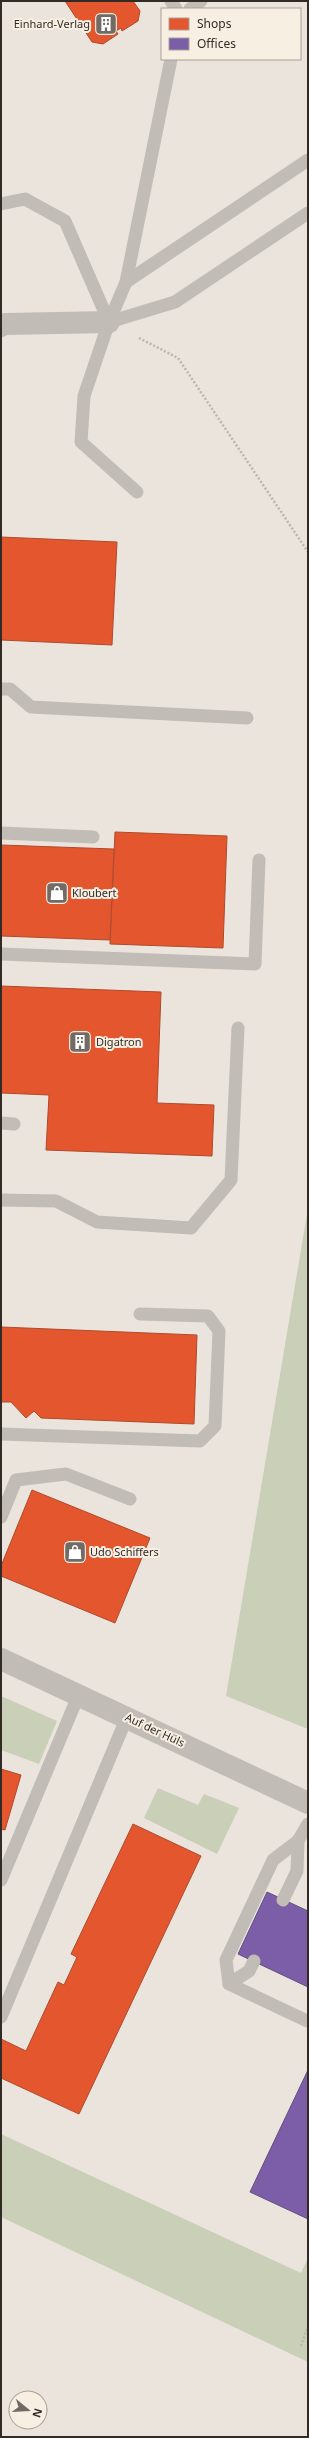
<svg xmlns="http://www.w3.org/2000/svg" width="309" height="2438" font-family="'Noto Sans',sans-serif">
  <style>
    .green { fill: #cacfb7 }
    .shops { fill: #e4572e; stroke: #af4a2b }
    .offices { fill: #7b5ea7; stroke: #654e80 }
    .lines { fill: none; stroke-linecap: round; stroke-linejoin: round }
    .path { stroke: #bbb5af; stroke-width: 2.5; stroke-dasharray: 2 2; stroke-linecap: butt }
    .service { stroke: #c2bcb6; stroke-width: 13 }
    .minor { stroke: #c2bcb6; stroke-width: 22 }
    .tertiary { stroke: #c2bcb6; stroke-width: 22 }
    .labels { text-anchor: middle; stroke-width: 4; stroke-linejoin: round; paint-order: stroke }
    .poi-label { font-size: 11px; fill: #322a25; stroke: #f8efe3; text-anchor: start }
    .street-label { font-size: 11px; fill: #322a25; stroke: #f8efe3 }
  </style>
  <rect width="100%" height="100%" fill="#eae4dd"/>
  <g class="green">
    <path d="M308 1208V1729L226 1696Z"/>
    <path d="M1 1696 57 1721 39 1764 1 1750Z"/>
    <path d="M158 1788 198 1805 204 1794 239 1808 217 1854 144 1818Z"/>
    <path d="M1 2134 301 2273 308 2258V2362L1 2217Z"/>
  </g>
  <g class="shops">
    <path d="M65 1H133L140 11 138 21 122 31 121 28 116 31 118 34 103 44 92 42Z"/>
    <path d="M1 537 117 542 112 645 1 640Z"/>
    <path d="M115 832 227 836 223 948 110 944Z"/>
    <path d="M1 845 114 849 110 940 1 936Z"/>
    <path d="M1 986 161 992 157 1103 214 1105 212 1156 46 1150 49 1095 1 1093Z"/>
    <path d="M1 1327 197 1335 194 1424 41 1418 34 1411 26 1418 11 1402H1Z"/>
    <path d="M32 1490 150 1538 115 1623 1 1576V1566Z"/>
    <path d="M1 1769 21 1775 5 1830 1 1829Z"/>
    <path d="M133 1824 201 1856 79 2114 1 2078V2039L26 2051 58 1982 64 1985 77 1957 71 1954Z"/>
  </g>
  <g class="offices">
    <path d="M267 1892 308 1911V1987L238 1954Z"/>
    <path d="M308 2070V2219L250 2192Z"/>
  </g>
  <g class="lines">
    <g class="path">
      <path d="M139 338 178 358 308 552"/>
      <path d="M301 2346 308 2326"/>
    </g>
    <g class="service">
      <path d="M171 1 176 9"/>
      <path d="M190 9 201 1"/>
      <path d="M1 204 25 199 65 221 109 322"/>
      <path d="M126 282 171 59"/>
      <path d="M109 322 175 302 308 213"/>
      <path d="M137 492 81 442 84 396 109 322 126 282 308 160"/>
      <path d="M1 689H10L31 707 247 718"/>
      <path d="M1 833 93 837"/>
      <path d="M1 954 255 964 259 860"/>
      <path d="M1 1123 14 1124"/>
      <path d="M1 1200 56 1201 97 1222 191 1228 231 1180 238 1028"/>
      <path d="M1 1434 200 1441 215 1426 219 1331 208 1316 140 1314"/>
      <path d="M1 1517 16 1480 66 1474 130 1499"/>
      <path d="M298 1841 273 1860 226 1960 229 1984 307 2021"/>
      <path d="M1 1880 79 1694"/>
      <path d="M283 1900 297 1871 298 1841 308 1824"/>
      <path d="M229 1984 249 1971 254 1961"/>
      <path d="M1 2017 127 1717"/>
    </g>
    <path class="minor" d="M1 326 5 324 109 322"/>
    <path class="tertiary" d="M1 1659 308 1803"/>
  </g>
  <defs>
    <g id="building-square" transform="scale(1.15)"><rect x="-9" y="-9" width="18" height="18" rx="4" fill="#726b65" stroke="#f8efe3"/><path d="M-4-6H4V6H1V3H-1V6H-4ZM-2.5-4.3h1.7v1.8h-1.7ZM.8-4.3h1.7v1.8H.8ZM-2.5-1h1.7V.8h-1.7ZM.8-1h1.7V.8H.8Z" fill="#fff"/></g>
    <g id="shop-square" transform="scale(1.15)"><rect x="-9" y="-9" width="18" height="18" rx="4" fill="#726b65" stroke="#f8efe3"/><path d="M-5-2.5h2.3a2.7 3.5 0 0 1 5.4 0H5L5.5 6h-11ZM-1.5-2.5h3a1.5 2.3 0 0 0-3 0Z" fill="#fff"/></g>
  </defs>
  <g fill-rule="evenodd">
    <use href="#building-square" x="106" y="24"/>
    <use href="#shop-square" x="57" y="893"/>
    <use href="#building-square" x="80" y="1042"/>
    <use href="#shop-square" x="75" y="1552"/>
  </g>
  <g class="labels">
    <g class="poi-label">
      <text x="90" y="28" text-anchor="end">Einhard-Verlag</text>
      <text x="72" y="897">Kloubert</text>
      <text x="96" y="1046">Digatron</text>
      <text x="90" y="1556">Udo Schiffers</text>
    </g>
    <g class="street-label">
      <text transform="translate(155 1730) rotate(25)" y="4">Auf der Hüls</text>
    </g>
  </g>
  <rect width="309" height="2438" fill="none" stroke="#322a25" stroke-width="4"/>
  <rect x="161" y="8" width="140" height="52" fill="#f8efe3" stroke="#a9a097"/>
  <rect x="169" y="18" width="20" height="12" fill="#e4572e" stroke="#a9a097"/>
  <text x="197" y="28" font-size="12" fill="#322a25">Shops</text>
  <rect x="169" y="38" width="20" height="12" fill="#7b5ea7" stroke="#a9a097"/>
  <text x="197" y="48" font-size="12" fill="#322a25">Offices</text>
  <g transform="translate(28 2410) rotate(108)"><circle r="19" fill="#f8efe3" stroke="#a9a097"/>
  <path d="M0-3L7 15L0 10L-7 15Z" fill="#726b65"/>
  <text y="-6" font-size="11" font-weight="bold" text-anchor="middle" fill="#322a25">N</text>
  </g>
</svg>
